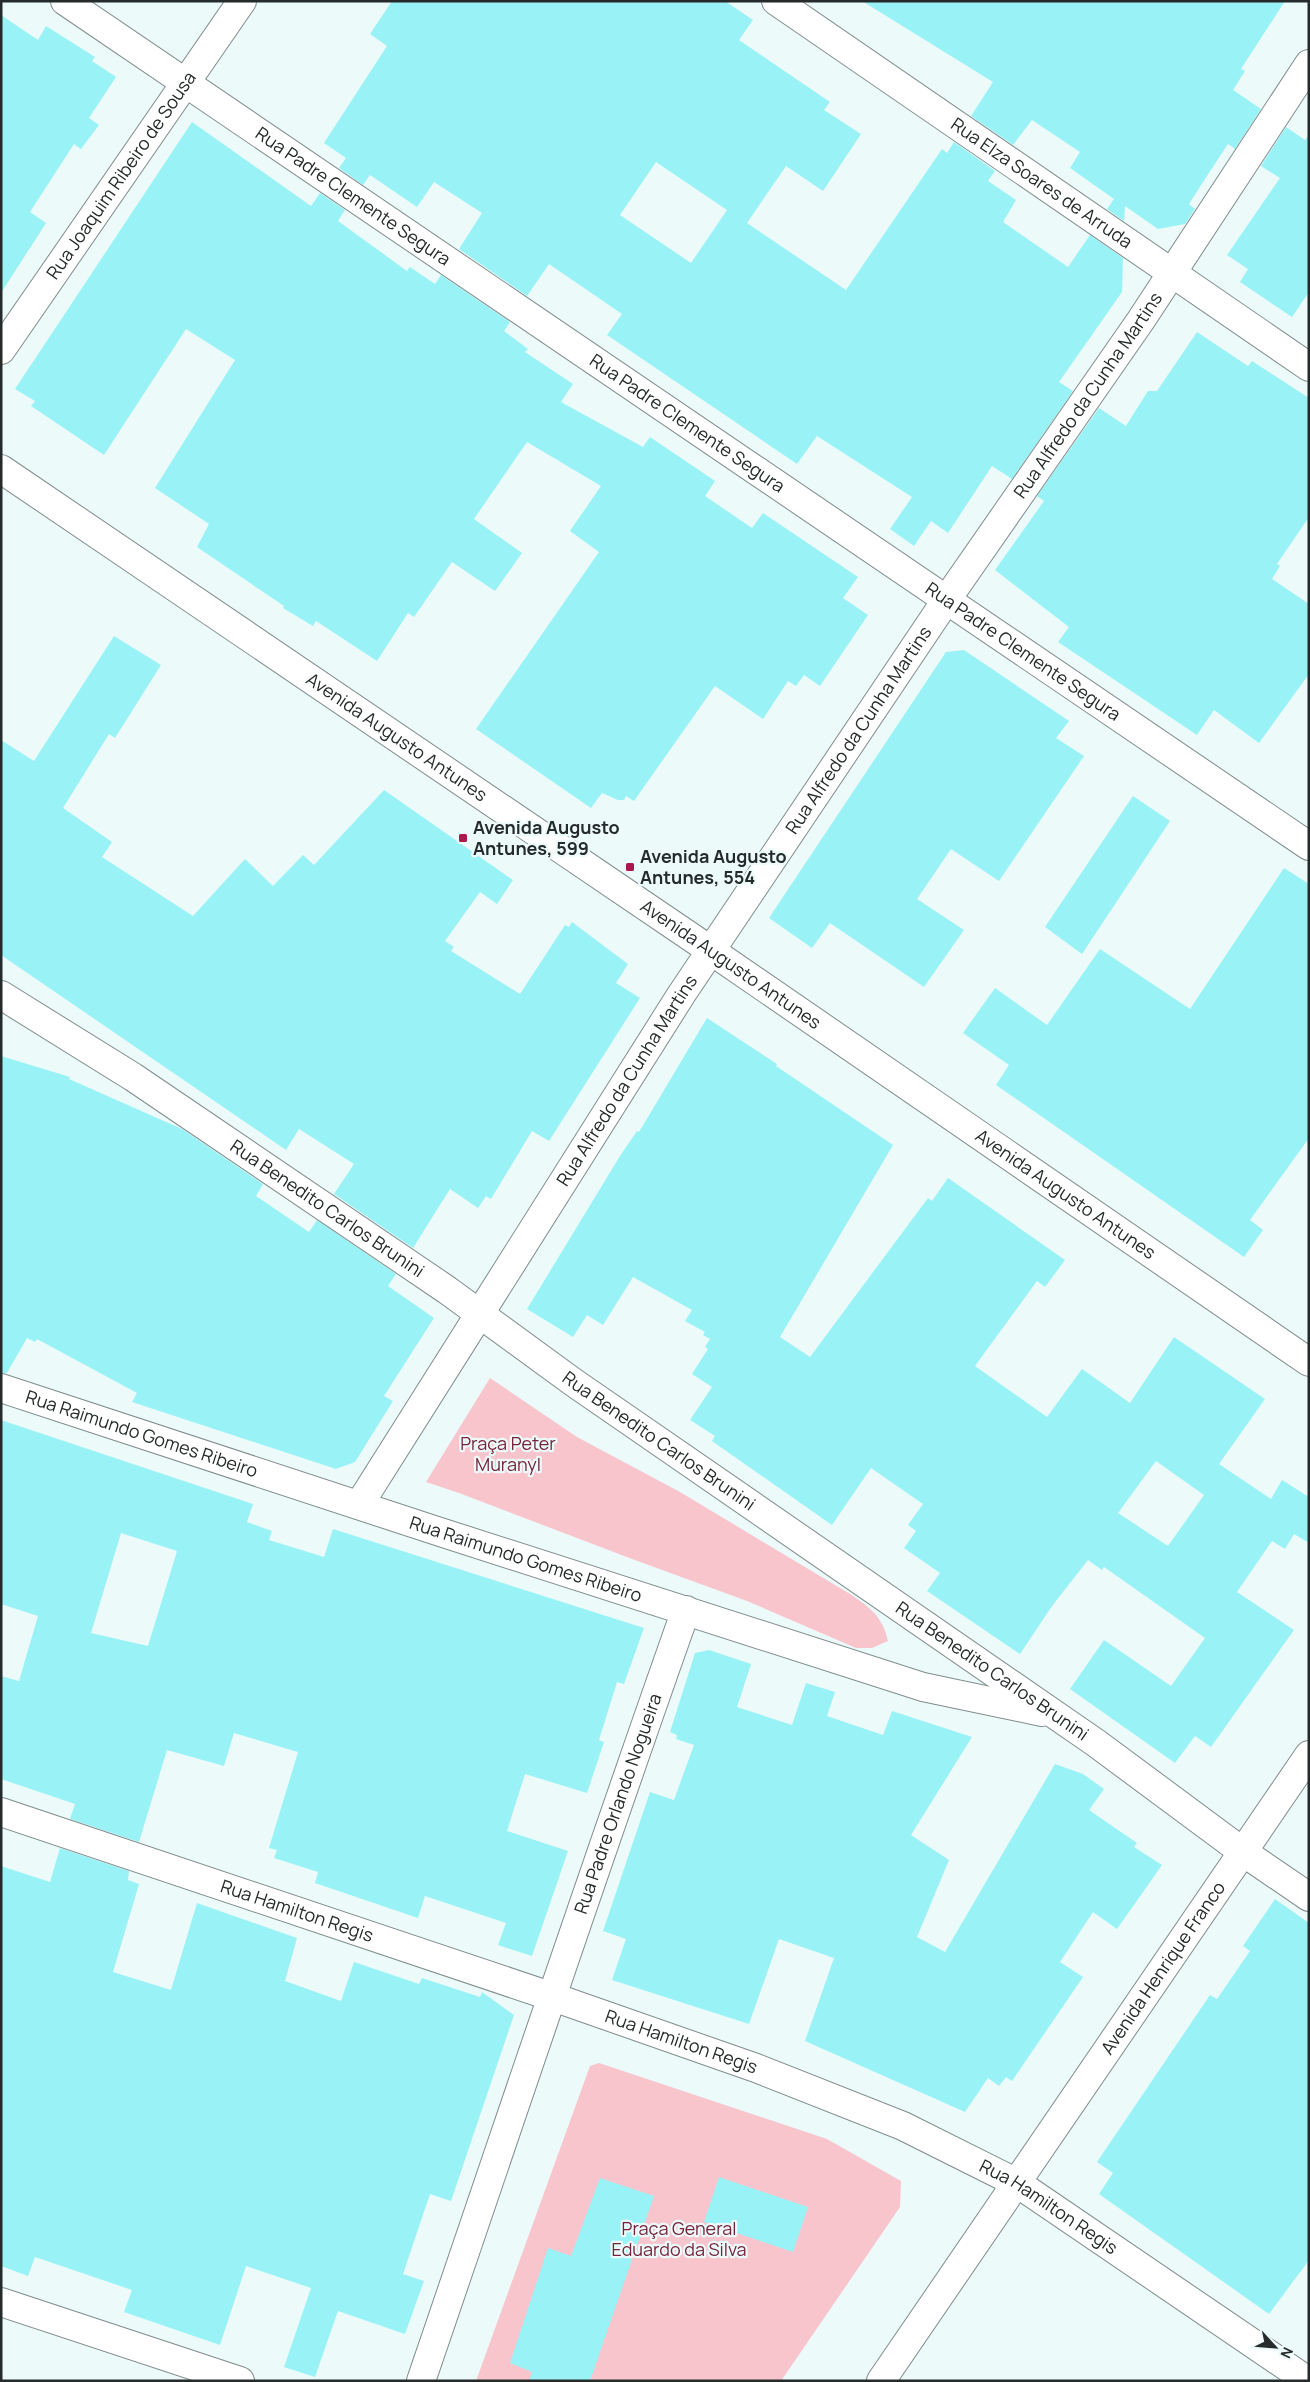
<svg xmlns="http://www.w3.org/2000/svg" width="1310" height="2382" font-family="Manrope,sans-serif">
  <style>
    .green { fill: #f8c5cd }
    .building { fill: #99f3f6; fill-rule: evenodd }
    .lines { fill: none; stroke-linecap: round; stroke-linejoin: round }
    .minor-casing { stroke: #808c8c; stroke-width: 30 }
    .tertiary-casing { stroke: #808c8c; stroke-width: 30 }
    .minor { stroke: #fff; stroke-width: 28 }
    .tertiary { stroke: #fff; stroke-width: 28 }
    .poi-dot { fill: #aa184c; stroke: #ecfafa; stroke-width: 2 }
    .labels { text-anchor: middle; stroke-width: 4.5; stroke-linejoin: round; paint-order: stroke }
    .street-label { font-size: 18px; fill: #252a2a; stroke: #ecfafa }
    .poi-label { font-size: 18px; font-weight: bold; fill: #252a2a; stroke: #ecfafa; text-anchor: start }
    .park-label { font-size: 18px; fill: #77243b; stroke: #ecfafa }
  </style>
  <rect width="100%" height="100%" fill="#ecfafa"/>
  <g class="green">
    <path d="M490 1378 577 1437 680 1492 850 1594C870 1608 882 1615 888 1641L872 1648H856L747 1601 632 1559 459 1493 426 1482Z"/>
    <path d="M599 2063 827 2139 901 2181 900 2207 781 2381H476L590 2066Z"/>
  </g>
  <g class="building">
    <path d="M392 1H725L753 20 739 40 830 102 824 110 861 134 823 191 786 166 747 223 846 290 942 149 947 153 954 142 995 171 988 181 1016 200 1003 222 1068 267 1090 235 1123 258 1122 292 1059 382 1073 391 1012 479 992 466 948 533 931 521 914 546 890 529 912 497 817 436 797 464 607 335 622 314 549 264 527 296 459 249 482 213 434 182 417 207 370 175 363 185 339 168 346 158 324 143 387 46 370 34ZM656 162 727 210 691 263 620 215Z"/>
    <path d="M862 1H1285L1241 69 1245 71 1233 90 1261 109 1235 149 1228 144 1205 179 1189 204 1195 209 1185 224 1158 229 1125 206 1124 221 1107 209 1114 199 1070 168 1080 152 1032 120 1013 145 971 116 993 82Z"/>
    <path d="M1 15 38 40 46 26 95 57 92 61 116 77 89 118 99 125 81 149 74 144 30 212 46 223 1 293Z"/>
    <path d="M192 122 311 206 320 193 345 210 338 221 407 271 410 267 435 284 441 275 510 322 504 331 528 349 525 352 573 384 561 402 643 447 650 437 715 481 705 496 752 528 763 513 858 577 843 598 868 615 820 686 804 675 796 686 788 681 763 719 715 686 634 801 626 796 624 800H618L602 793 591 808 476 729 599 552 570 531 601 486 527 442 474 519 522 553 495 591 452 562 414 617 408 613 377 661 316 621 313 626 283 608 284 606 197 547 209 524 155 488 235 360 186 329 104 455 31 406 35 401 15 389Z"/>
    <path d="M1286 127 1305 140 1309 135V292L1292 317 1240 282 1248 269 1227 255 1280 178 1261 166Z"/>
    <path d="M1197 332 1248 366 1252 361 1309 398V517L1277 564 1280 566 1272 579 1309 604V674L1259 743 1214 710 1197 735 1058 642 1069 627 995 570 1044 501 1037 496 1099 408 1126 426 1148 391H1157Z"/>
    <path d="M114 636 161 665 115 738 109 734 63 808 112 842 102 857 193 916 245 859 273 886 303 855 314 865 384 790 513 880 497 904 480 892 445 941 454 947 451 951 520 994 565 925 569 927 572 922 628 964 616 983 640 998 549 1141 532 1131 491 1199 486 1196 478 1208 450 1189 413 1248 334 1194 354 1164 299 1129 286 1150 1 955V740L34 761Z"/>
    <path d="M964 650 1069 721 1056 738 1084 756 999 881 951 849 917 899 964 930 924 987 830 923 812 948 769 918 946 652Z"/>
    <path d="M1133 796 1170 821 1082 954 1045 927Z"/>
    <path d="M1284 868 1309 884V1138L1250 1220 1263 1230 1244 1257 996 1085 1009 1065 963 1033 995 988 1047 1025 1100 949 1190 1009Z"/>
    <path d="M707 1018 777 1064 776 1066 893 1145 780 1337 810 1357 928 1198 932 1201 948 1178 1065 1260 1045 1287 1037 1281 975 1366 1047 1417 1082 1369 1130 1403 1174 1337 1265 1399 1219 1464 1271 1499 1282 1480 1309 1497V1543L1294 1534 1285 1549 1272 1541 1237 1592 1294 1630 1211 1747 1195 1736 1175 1763 1070 1689 1104 1640 1171 1686 1205 1638 1104 1567 1102 1570 1088 1560 1052 1606 1020 1654 927 1591 940 1573 904 1548 916 1531 908 1525 923 1504 871 1468 832 1525 712 1441 715 1436 690 1420 712 1387 692 1374 708 1349 705 1347 710 1339 703 1335 705 1332 685 1321 692 1310 633 1277 603 1325 587 1315 573 1337 527 1309 620 1156 637 1131 639 1132ZM1156 1461 1204 1495 1168 1546 1118 1513Z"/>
    <path d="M1 1056 70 1077 69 1079 182 1129 263 1184 256 1196 309 1232 317 1220 396 1274 388 1286 434 1318 384 1396 393 1401 355 1462 336 1469 132 1402 137 1393 37 1339 35 1342 27 1338 7 1373H1Z"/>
    <path d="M1 1420 253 1504 247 1522 272 1531 269 1540 324 1557 333 1529 644 1628 624 1684 617 1682 599 1740 604 1742 587 1793 525 1774 507 1831 568 1851 532 1956 498 1945 506 1923 425 1896 418 1918 315 1883 318 1872 274 1858 277 1850 269 1848 298 1752 234 1733 224 1766 167 1750 139 1842 70 1819 75 1804 1 1779V1676L19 1681 38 1616 1 1604ZM121 1533 177 1551 148 1646 91 1633Z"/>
    <path d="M709 1650 751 1664 737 1707 792 1725 806 1683 835 1692 827 1716 883 1735 892 1711 972 1737 911 1835 949 1860 917 1937 945 1952 1055 1764 1083 1774 1104 1789 1089 1810 1137 1843 1134 1847 1162 1865 1117 1929 1093 1912 1060 1962 1083 1977 1012 2081 1006 2077 999 2086 988 2078 965 2112 805 2041 834 1958 779 1939 749 2024 612 1980 626 1939 603 1931 650 1792 674 1800 694 1745 676 1739 677 1735 670 1732 695 1653Z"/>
    <path d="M60 1848 129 1871 128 1880 139 1884 113 1972 171 1990 197 1903 297 1938 285 1981 341 2001 354 1962 419 1984 422 1978 480 1997 482 1992 514 2015 451 2201 430 2194 403 2274 424 2281 405 2334 338 2311 315 2377 284 2367 311 2288 246 2266 220 2345 124 2312 132 2290 35 2257 28 2276 1 2266V1866L50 1882Z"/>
    <path d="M1275 1899 1309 1923V2260L1269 2314 1099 2194 1113 2173 1097 2162 1210 1995 1217 1999 1250 1951 1243 1946Z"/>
    <path d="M719 2177 808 2207 793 2252 704 2222Z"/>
    <path d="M600 2178 654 2196 590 2381H529L532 2372 510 2363 548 2248 571 2256Z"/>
  </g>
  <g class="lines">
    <g class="minor-casing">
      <g id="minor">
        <path id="s1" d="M65 1 1309 846"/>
        <path id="s2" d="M776 1 1309 367"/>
        <path id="s3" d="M1 350 242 1"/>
        <path id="s4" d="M1 995 133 1077 447 1290 573 1382 1096 1743 1243 1852 1309 1897"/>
        <path id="s5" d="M1 1388 437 1531 923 1687 1042 1712"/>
        <path id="s6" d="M359 1505 681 995 947 599 1141 320 1309 64"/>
        <path id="s7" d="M1 1812 553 1997 756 2068 903 2126 1017 2183 1308 2381"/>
        <path d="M1 2302 240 2381"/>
        <path id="s8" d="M421 2381C509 2124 595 1866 686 1610"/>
        <path id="s9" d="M881 2381 1309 1755"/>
      </g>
    </g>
    <g class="tertiary-casing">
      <g id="tertiary">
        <path id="s10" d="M1 469 710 950 1309 1362"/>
      </g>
    </g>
    <use href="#minor" class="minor"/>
    <use href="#tertiary" class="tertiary"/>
  </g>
  <g class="poi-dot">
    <rect x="458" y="833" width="10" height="10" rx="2.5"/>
    <rect x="625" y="862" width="10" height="10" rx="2.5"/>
  </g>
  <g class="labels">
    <g class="street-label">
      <text dy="6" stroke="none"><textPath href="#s3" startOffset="212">Rua Joaquim Ribeiro de Sousa</textPath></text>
      <text dy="6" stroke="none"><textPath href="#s2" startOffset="322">Rua Elza Soares de Arruda</textPath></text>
      <text dy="6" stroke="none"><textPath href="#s1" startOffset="348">Rua Padre Clemente Segura</textPath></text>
      <text dy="6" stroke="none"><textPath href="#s6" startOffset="1328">Rua Alfredo da Cunha Martins</textPath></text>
      <text dy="6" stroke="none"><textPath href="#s1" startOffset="752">Rua Padre Clemente Segura</textPath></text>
      <text dy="6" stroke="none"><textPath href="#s1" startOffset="1158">Rua Padre Clemente Segura</textPath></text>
      <text dy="6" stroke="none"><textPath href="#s6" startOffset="922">Rua Alfredo da Cunha Martins</textPath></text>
      <text dy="6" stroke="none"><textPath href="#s10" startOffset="478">Avenida Augusto Antunes</textPath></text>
      <text dy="6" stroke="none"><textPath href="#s10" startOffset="882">Avenida Augusto Antunes</textPath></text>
      <text dy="6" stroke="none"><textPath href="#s6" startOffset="502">Rua Alfredo da Cunha Martins</textPath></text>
      <text dy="6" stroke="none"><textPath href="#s10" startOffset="1288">Avenida Augusto Antunes</textPath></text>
      <text dy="6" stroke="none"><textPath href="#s4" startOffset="390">Rua Benedito Carlos Brunini</textPath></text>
      <text dy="6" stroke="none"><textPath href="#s5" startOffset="148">Rua Raimundo Gomes Ribeiro</textPath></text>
      <text dy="6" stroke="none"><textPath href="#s4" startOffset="795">Rua Benedito Carlos Brunini</textPath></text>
      <text dy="6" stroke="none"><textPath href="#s5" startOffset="552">Rua Raimundo Gomes Ribeiro</textPath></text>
      <text dy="6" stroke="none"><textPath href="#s4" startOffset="1200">Rua Benedito Carlos Brunini</textPath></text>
      <text dy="6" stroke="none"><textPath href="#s8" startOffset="610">Rua Padre Orlando Nogueira</textPath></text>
      <text dy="6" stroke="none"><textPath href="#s7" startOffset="312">Rua Hamilton Regis</textPath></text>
      <text dy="6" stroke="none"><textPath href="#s9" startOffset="500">Avenida Henrique Franco</textPath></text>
      <text dy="6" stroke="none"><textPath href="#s7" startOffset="718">Rua Hamilton Regis</textPath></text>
      <text dy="6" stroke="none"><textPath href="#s7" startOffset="1122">Rua Hamilton Regis</textPath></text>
    </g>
    <g class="poi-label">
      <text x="473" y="834">Avenida Augusto<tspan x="473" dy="21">Antunes, 599</tspan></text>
      <text x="640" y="863">Avenida Augusto<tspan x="640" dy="21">Antunes, 554</tspan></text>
    </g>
    <g class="park-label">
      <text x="508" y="1450">Praça Peter<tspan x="508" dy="21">Muranyl</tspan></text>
      <text x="679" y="2235">Praça General<tspan x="679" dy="21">Eduardo da Silva</tspan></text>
    </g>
  </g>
  <rect width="1310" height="2382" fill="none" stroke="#252a2a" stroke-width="5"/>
  <g transform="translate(1275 2347) rotate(116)" stroke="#ecfafa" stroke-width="4" paint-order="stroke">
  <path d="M0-4L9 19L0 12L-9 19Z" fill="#252a2a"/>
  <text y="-8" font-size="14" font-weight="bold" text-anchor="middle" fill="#252a2a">N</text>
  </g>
</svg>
